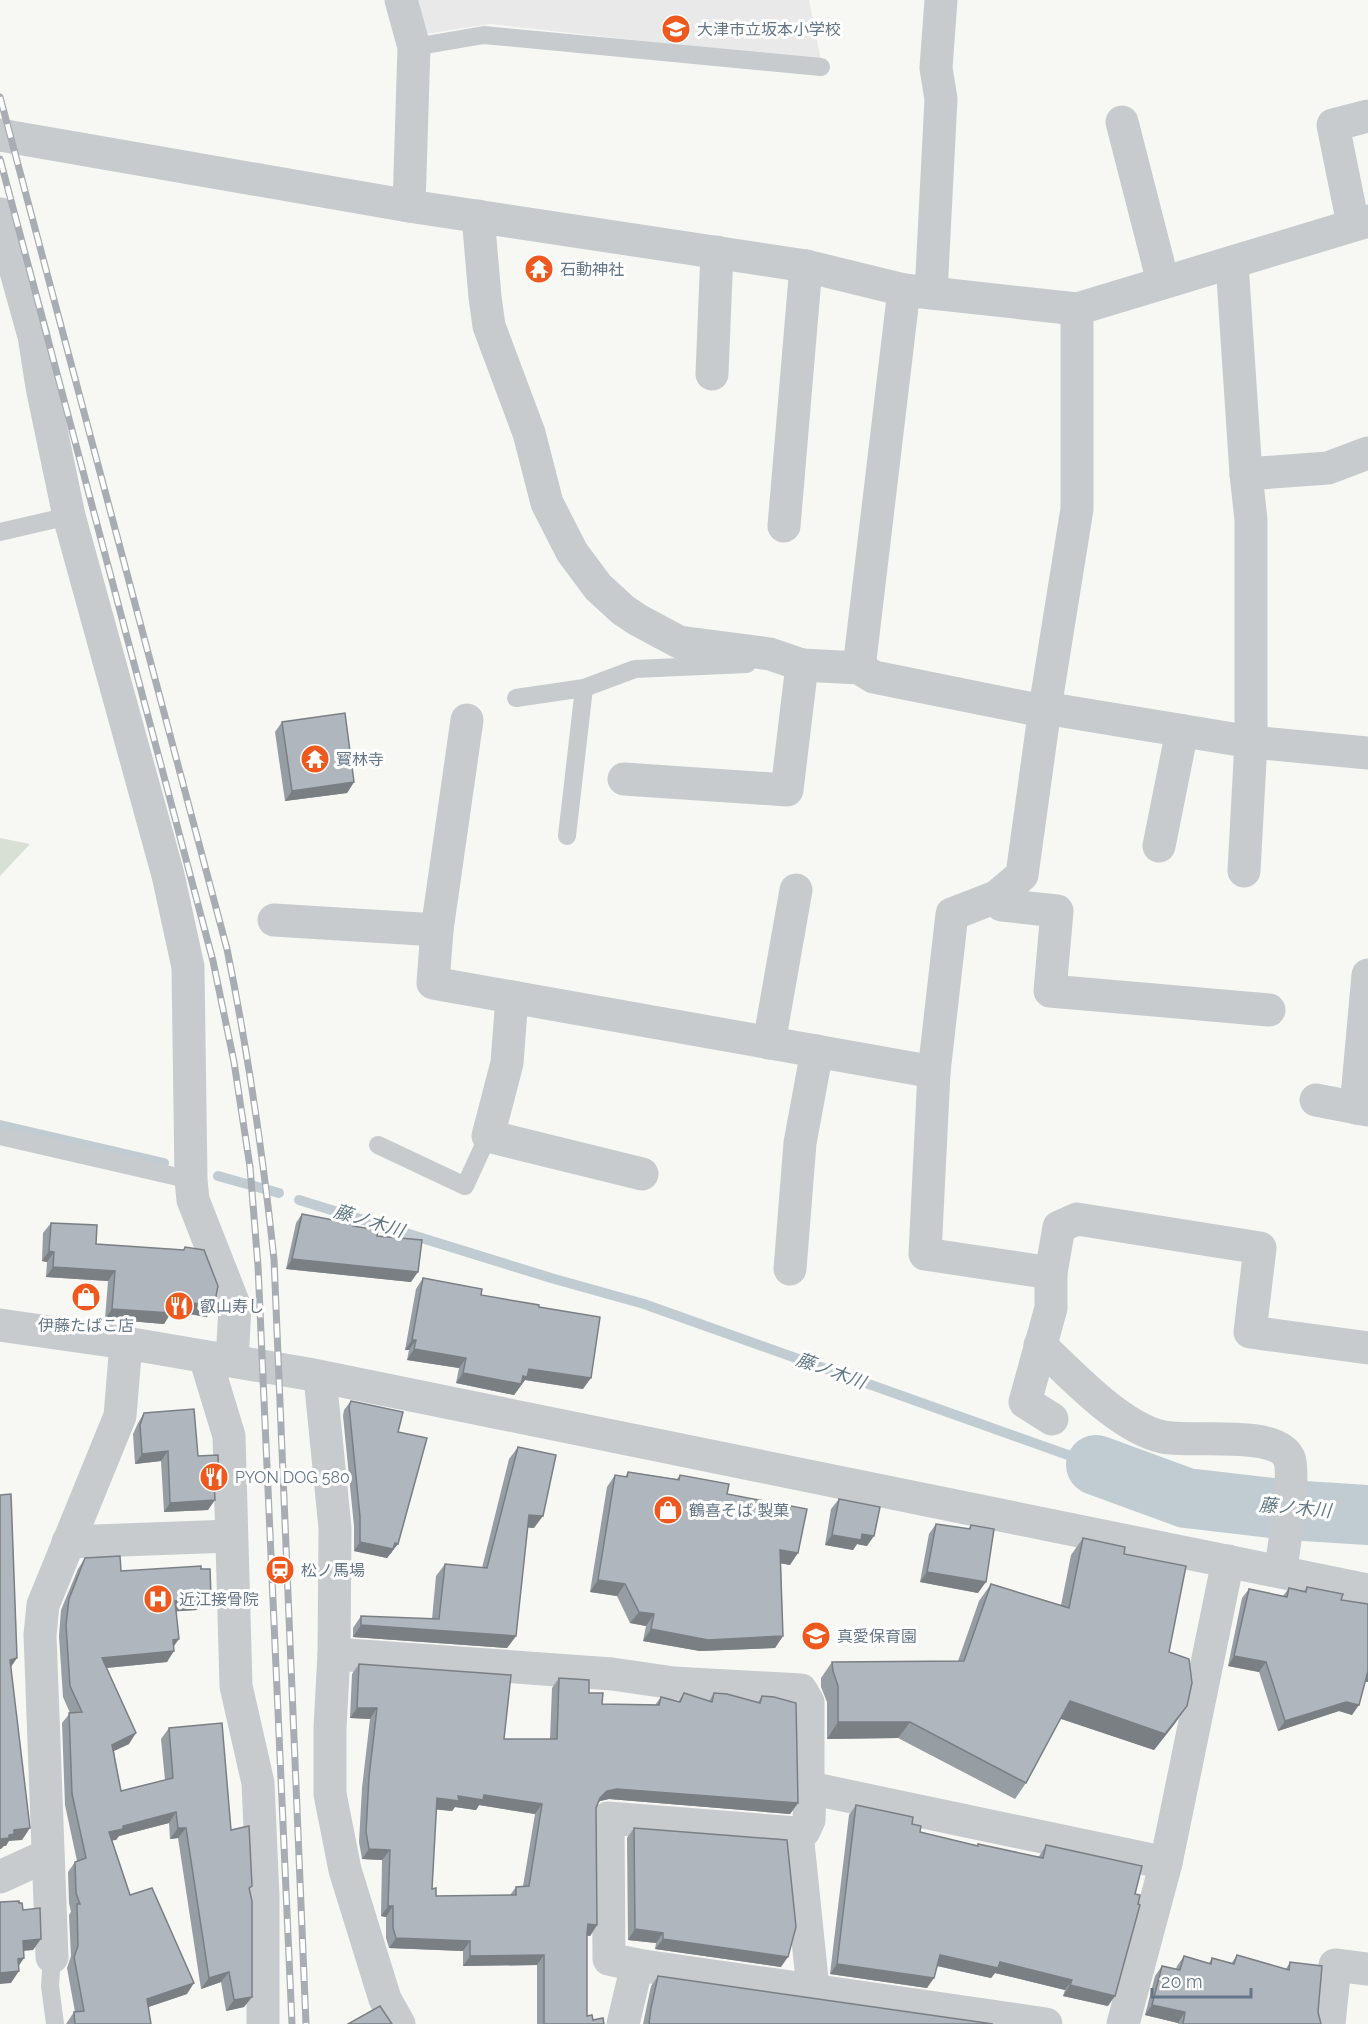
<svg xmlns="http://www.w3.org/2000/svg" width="1368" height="2024" font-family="Raleway,'Noto Sans JP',sans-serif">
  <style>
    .built { fill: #e8e9e8 }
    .green { fill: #d8e0d5 }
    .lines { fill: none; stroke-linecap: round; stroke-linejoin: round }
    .stream { stroke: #c1ccd2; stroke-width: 10 }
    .river { stroke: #c1ccd2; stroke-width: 60 }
    .lane { stroke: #c7cbce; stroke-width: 18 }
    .street { stroke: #c7cbce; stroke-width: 33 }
    .rail-casing { stroke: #a7adb3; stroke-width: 7 }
    .rail { stroke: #fff; stroke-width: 4.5; stroke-dasharray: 14; stroke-linecap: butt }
    .wall { fill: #969da3; fill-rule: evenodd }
    .shaded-wall { fill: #7a7f84 }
    .building { fill: #afb6bd; stroke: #7a7f84; stroke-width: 1.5; fill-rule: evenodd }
    .labels { text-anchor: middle; stroke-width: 6; stroke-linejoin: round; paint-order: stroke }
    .poi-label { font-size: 16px; fill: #647687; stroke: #fff; text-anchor: start }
    .water-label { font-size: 18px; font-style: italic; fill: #607883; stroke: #fff }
  </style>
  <rect width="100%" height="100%" fill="#f7f8f4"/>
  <path class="built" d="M416 0H809L821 61 491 24 425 34Z"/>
  <path class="green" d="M0 838 30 844 0 876Z"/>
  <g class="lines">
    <g class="stream">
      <path d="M0 1125 164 1163"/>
      <path d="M218 1176 279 1193"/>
      <path d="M299 1200 551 1278 644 1304 1096 1465"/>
    </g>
    <path class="river" d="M1096 1465 1186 1498 1289 1510 1368 1515"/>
    <g class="lane">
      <path d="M414 47 484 35 821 67"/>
      <path d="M0 532 69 516"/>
      <path d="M516 698 584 688 635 669 747 664"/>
      <path d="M567 836 584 688"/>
      <path d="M0 1136 191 1180"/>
      <path d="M378 1145 465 1186 488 1136"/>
      <path d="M52 1957 50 1986 55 2024"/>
    </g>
    <g class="street">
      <path d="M401 0 414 47 409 206"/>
      <path d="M1122 122 1163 282"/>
      <path d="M0 135 409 206 806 266 904 290 1077 309 1368 221"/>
      <path d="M0 214 34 336 42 387 69 516 168 875 188 967 191 1180 193 1200 235 1307 232 1361"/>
      <path d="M478 216 485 297 489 326 529 433 547 503 572 552 598 587 623 610 638 620 679 642 770 654 802 665 859 668 874 677 1028 708H1045L1251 742 1368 753"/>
      <path d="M1353 224 1333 125 1368 116"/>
      <path d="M1232 263 1246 474 1251 520V742L1244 871"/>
      <path d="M931 293 941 99 936 68 941 0"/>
      <path d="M712 374 717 252"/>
      <path d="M1246 474 1328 468 1368 453"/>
      <path d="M784 526 806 266"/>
      <path d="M859 668 904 290"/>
      <path d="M467 720 437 930 433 983 934 1072"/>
      <path d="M624 779 787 790 802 665"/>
      <path d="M1159 846 1182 731"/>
      <path d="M996 897 1002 905 1057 911 1050 991 1269 1010"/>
      <path d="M274 920 437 930"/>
      <path d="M512 997 507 1063 488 1136 642 1174"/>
      <path d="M769 1043 796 890"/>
      <path d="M1316 1100 1368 1110"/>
      <path d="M1356 1108 1368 975"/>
      <path d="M790 1269 800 1143 817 1051"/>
      <path d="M1051 1273 925 1254 934 1072 952 914 996 897 1022 875 1045 708 1077 509V309"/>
      <path d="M0 1325 126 1343 308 1374 1368 1590"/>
      <path d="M1040 1345C1071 1374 1120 1428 1163 1437 1191 1443 1276 1429 1289 1458 1296 1474 1283 1550 1281 1571"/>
      <path d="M205 1357 229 1436 236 1686 258 1783 263 1896V2024"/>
      <path d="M320 1377 335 1528 334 1654 612 1674 674 1683 801 1690 808 1702V1777L810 1788 1166 1863"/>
      <path d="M1052 1419 1025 1402 1051 1308V1273L1059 1227 1077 1219 1260 1248 1250 1332 1368 1348"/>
      <path d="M68 1542 231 1536"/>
      <path d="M334 1654 330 1728V1794L345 1870 385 1999 399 2024"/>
      <path d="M810 1788 809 1820 804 1831 797 1833 813 1989"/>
      <path d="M0 1877 48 1855"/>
      <path d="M52 1957 40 1635 43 1605 120 1416 126 1343"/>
      <path d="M637 1965 609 1959 608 1818 797 1833"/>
      <path d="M623 2024 637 1965 1046 2024"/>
      <path d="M1123 2024 1166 1863 1228 1561"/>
      <path d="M1329 2024 1335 1965 1368 1969"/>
    </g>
    <g class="rail-casing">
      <g id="rail">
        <path d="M0 97 227 949C248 1052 263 1155 274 1259L306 2024"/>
        <path d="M0 159 213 961 234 1062 250 1167 258 1266 292 2024"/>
      </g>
    </g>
    <use href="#rail" class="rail"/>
  </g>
  <g class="wall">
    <path d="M282 722 354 782 347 793 285 801 275 732Z"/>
    <path d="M302 1214 353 1226 377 1236 411 1282 286 1269 296 1223Z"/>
    <path d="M51 1223 96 1244 183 1250 185 1247 214 1306 207 1317 171 1311 164 1324 105 1319 108 1281 46 1277 47 1262 42 1261 43 1233Z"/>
    <path d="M423 1278 481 1295 539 1307 583 1389 525 1380 514 1395 456 1383 459 1368 407 1360 409 1350H405L416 1289Z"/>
    <path d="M351 1401 398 1432 392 1553H391L387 1558 354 1551V1526L343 1416 344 1410Z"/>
    <path d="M144 1413 198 1456 219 1480 214 1486 208 1510 164 1512 161 1461 135 1464 133 1434 138 1423Z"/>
    <path d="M518 1447 534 1528 527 1527 516 1636 507 1648 353 1637V1628L361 1616 432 1619 436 1576 445 1564 482 1568 509 1459Z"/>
    <path d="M628 1472 677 1479 680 1475 727 1494 790 1565 781 1563 783 1636 775 1648 700 1651 643 1641 646 1626 630 1623 617 1596 590 1592 607 1487 615 1475 625 1477Z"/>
    <path d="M839 1499 867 1546 857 1544 853 1550 825 1545 831 1509Z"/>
    <path d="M936 1524 968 1529 971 1525 978 1593 920 1582 929 1534Z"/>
    <path d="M1083 1538 1124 1554 1169 1652 1176 1722 1154 1750 1060 1718 1026 1783 1015 1799 898 1738 827 1739V1702L821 1687V1678L832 1662 958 1661 979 1601 991 1584 1061 1605 1071 1555Z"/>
    <path d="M85 1558 121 1571 201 1569 211 1597 204 1607H198L197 1610 176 1611 174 1647 167 1662 106 1668 129 1744 114 1751 121 1791 165 1780 161 1739 169 1728 231 1830 249 1889 252 1997 244 2007 226 2011 221 1982 201 1989 178 1838 170 1839 169 1823 119 1836 116 1840H112L130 1895 187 1994 148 2007 151 2024H66L74 2012H75L67 1968 71 1956 69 1915 71 1912 69 1903 68 1872 75 1862 77 1861 65 1805 62 1723 70 1713 63 1697 59 1636 61 1610 78 1569Z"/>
    <path d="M1307 1587 1341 1600 1368 1604V1682L1365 1681 1352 1715 1339 1711 1278 1731 1259 1672 1228 1666 1242 1598 1249 1589 1283 1596 1289 1588 1304 1591Z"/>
    <path d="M359 1664 504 1739H550L552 1688 559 1678 589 1693 602 1704 655 1705 661 1697 678 1702 684 1693 709 1701 714 1693 758 1702 762 1696 798 1803 790 1814 609 1799 600 1801 598 1803 596 1808 597 1925 590 1936 587 1935V2016L593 2020 604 2024H537V1965L463 1966V1951L389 1948 386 1938V1917L381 1916 382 1860 362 1859 359 1842 362 1788 370 1719 350 1718 352 1674ZM479 1805 535 1814 523 1886 516 1887 510 1895 436 1896 432 1889 436 1809 452 1811 455 1807 476 1810Z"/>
    <path d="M856 1805 912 1824 920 1832 977 1846 978 1844 1038 1858 1046 1845 1108 2006 1063 1996 1065 1990 995 1973 991 1978 937 1966 927 1988 830 1974 849 1815Z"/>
    <path d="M634 1828 781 1967 655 1949 656 1943 628 1940 627 1838Z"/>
    <path d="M1237 1955 1286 1969 1290 1962 1318 2012 1321 2024H1178V2023L1145 2015 1155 1976 1162 1966 1176 1969 1177 1966 1184 1956 1209 1963 1212 1958 1231 1964Z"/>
    <path d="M658 1976 993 2024H643L651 1986Z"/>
  </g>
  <g class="shaded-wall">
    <path d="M354 782 347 793 285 801 292 791Z"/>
    <path d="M49 1251 54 1252 47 1262 42 1261Z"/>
    <path d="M292 1259 418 1272 411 1282 286 1269Z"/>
    <path d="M53 1267 115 1271 108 1281 46 1277Z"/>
    <path d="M172 1300 214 1306 207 1317 165 1310Z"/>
    <path d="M112 1309 171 1313 164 1324 105 1319Z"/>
    <path d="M412 1340H416L409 1350H405Z"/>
    <path d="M414 1349 466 1358 459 1368 407 1360Z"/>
    <path d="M529 1369 591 1378 583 1389 525 1380 514 1395 456 1383 463 1373 523 1376Z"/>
    <path d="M168 1451 161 1461 135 1464 142 1454Z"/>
    <path d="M215 1500 208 1510 164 1512 170 1503Z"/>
    <path d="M529 1515 543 1516 534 1528 520 1527Z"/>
    <path d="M862 1534 874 1536 867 1546 857 1544 853 1550 825 1545 832 1535Z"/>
    <path d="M360 1542 395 1543 398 1544 387 1558 354 1551Z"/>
    <path d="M780 1550 798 1553 790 1565 772 1562Z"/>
    <path d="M927 1572 986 1582 978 1593 920 1582Z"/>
    <path d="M598 1580 625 1584 617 1596 590 1592Z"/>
    <path d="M204 1597H211L204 1607H198L197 1610 167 1612 175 1601Z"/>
    <path d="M639 1612 654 1614 646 1626 630 1623Z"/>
    <path d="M361 1625 516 1636 507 1648 353 1637Z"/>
    <path d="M651 1629 783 1636 775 1648 700 1651 643 1641Z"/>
    <path d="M179 1639 171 1650 173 1640Z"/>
    <path d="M174 1651 167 1662 95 1669 102 1658Z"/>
    <path d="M1234 1656 1266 1662 1259 1672 1228 1666Z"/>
    <path d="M17 1658 9 1670 10 1660Z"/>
    <path d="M1368 1671V1682L1361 1681Z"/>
    <path d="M1070 1701 1187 1706 1176 1722 1154 1750 1058 1718Z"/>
    <path d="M1346 1702 1359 1705 1352 1715 1339 1711 1278 1731 1285 1721Z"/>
    <path d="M357 1708H377L370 1719 350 1718Z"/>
    <path d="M838 1722H910L898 1738 827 1739Z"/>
    <path d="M136 1733 129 1744 105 1755 112 1745Z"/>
    <path d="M617 1789 798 1803 790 1814 609 1799 600 1801 592 1808 600 1798 607 1791Z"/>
    <path d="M484 1795 542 1804 535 1814 479 1805 476 1810 455 1807 452 1811 430 1809 437 1798 458 1796Z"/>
    <path d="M176 1812 169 1823 119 1836 116 1840 102 1842 109 1832 123 1826Z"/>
    <path d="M30 1828 22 1840 9 1841 6 1846H4L1 1849H0V1839L14 1830Z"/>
    <path d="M178 1828H186L178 1838 170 1839Z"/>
    <path d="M369 1849 390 1850 382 1860 362 1859Z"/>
    <path d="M388 1906H393L386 1917 381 1916Z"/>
    <path d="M588 1924 597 1925 590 1936 581 1935Z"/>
    <path d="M635 1929 663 1933 656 1943 628 1940Z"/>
    <path d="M396 1938 470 1941 463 1951 389 1948Z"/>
    <path d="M41 1939 33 1950 14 1952 23 1941Z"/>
    <path d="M663 1939 788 1957 781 1967 655 1949Z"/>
    <path d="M544 1955 537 1965 463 1966 470 1956Z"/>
    <path d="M940 1955 1000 1962 1072 1980 1065 1990 995 1973 991 1978 933 1965Z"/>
    <path d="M24 1958 16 1970 18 1959Z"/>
    <path d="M837 1964 934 1978 927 1988 830 1974Z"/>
    <path d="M19 1971 11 1983 0 1984V1973Z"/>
    <path d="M229 1972 221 1982 201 1989 209 1978Z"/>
    <path d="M194 1983 187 1994 140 2010 147 1999Z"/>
    <path d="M1070 1985 1115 1996 1108 2006 1063 1996Z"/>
    <path d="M252 1997 244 2007 226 2011 234 2000Z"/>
    <path d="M1152 2005 1185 2012 1178 2023 1145 2015Z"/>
  </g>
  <g class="building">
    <path d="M345 713 354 782 292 791 282 722Z"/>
    <path d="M302 1214 354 1224 353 1226 378 1230 377 1236 422 1240 418 1272 292 1259Z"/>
    <path d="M51 1223 97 1225 96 1244 184 1250 185 1247 204 1250 218 1286 214 1306 172 1300 171 1313 112 1309 115 1271 53 1267 54 1252 49 1251Z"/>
    <path d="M423 1278 482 1289 481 1295 539 1305V1307L600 1317 591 1378 529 1369 527 1377 523 1376 521 1384 463 1373 466 1358 414 1349 416 1340H412Z"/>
    <path d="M351 1401 403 1412 398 1432 427 1438 398 1544 395 1543 393 1549 360 1542V1517L349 1406Z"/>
    <path d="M194 1409 198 1456 218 1455 219 1480H214L215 1500 170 1503 168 1451 142 1454 140 1425 144 1413Z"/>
    <path d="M518 1447 556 1455 543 1516 529 1515 516 1636 361 1625V1616L439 1619 445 1564 487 1568Z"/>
    <path d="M628 1472 679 1480 680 1475 729 1484 727 1494 807 1509 798 1553 780 1550 783 1636 708 1640 651 1629 654 1614 639 1612 625 1584 598 1580 615 1475 627 1477Z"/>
    <path d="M11 1494 17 1658 10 1660 30 1828 14 1830V1834L9 1835V1838L0 1839V1495Z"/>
    <path d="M839 1499 880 1507 874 1536 862 1534 861 1540 832 1535Z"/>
    <path d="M936 1524 970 1529 971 1525 994 1529 986 1582 927 1572Z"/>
    <path d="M1083 1538 1125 1547 1124 1554 1186 1566 1169 1652 1189 1659 1192 1683 1187 1706 1165 1734 1070 1701 1026 1783 910 1722H838V1686L833 1671 832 1662 964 1661 991 1584 1069 1608Z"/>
    <path d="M120 1556 121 1571 201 1566V1569H210L211 1597H204V1599L175 1601 179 1639 173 1640 174 1651 102 1658 136 1733 112 1745 121 1791 173 1778 169 1728 222 1723 231 1830 249 1826 252 1886 249 1888 252 1901V1997L234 2000 229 1972 209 1978 186 1828H178L176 1812 123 1826V1829L109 1832 130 1895 152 1888 194 1983 147 1999 151 2024H75L74 2012 84 2011 74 1957 78 1946 77 1904H80L76 1893 75 1862 86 1858 72 1794 69 1713 82 1712 70 1686 66 1625 69 1599 85 1558Z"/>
    <path d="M1307 1587 1343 1594 1341 1600 1368 1604V1671L1359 1705 1346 1702 1285 1721 1266 1662 1234 1656 1249 1589 1287 1597 1289 1588 1306 1592Z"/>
    <path d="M359 1664 511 1675 504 1739H557L559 1678 589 1680V1693H603L602 1704 659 1705 661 1697 680 1702 684 1693 712 1702 714 1693 727 1694 760 1703 762 1696 774 1697 796 1703 798 1803 617 1789 607 1791 600 1798 596 1808 597 1925 588 1924 587 1933V2016L592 2015 593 2020 603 2018 604 2024H544V1955L470 1956V1941L396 1938 393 1928V1906H388L390 1850 369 1849 366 1832 369 1777 377 1708H357ZM484 1795 542 1804 529 1886 516 1887V1895L436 1896V1888L432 1889 437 1798 459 1801 458 1796 483 1800Z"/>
    <path d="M856 1805 913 1817 912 1824 921 1826 920 1832 978 1846V1844L1043 1858 1046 1845 1142 1866 1135 1894 1140 1895 1138 1904 1140 1905 1115 1996 1070 1985 1072 1980 1000 1962 998 1968 940 1955 934 1978 837 1964Z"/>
    <path d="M634 1828 787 1840 796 1927 788 1957 663 1939V1933L635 1929Z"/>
    <path d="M19 1901V1903H22L23 1910 40 1908 41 1939 23 1941 24 1958 18 1959 19 1971 0 1973V1902Z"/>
    <path d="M1237 1955 1289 1970 1290 1962 1322 1966 1318 2012 1321 2024H1183L1185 2012 1152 2005 1162 1966 1180 1970 1184 1956 1211 1964 1212 1958 1234 1964Z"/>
    <path d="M658 1976 993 2024H649L651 2008Z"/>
    <path d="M380 2006 392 2024H348Z"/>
  </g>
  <defs>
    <g id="school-disc" transform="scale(1.5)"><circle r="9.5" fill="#ef591d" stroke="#fff"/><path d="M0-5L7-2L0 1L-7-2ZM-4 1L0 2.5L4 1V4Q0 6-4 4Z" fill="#fff"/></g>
    <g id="temple-disc" transform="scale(1.5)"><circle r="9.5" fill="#ef591d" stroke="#fff"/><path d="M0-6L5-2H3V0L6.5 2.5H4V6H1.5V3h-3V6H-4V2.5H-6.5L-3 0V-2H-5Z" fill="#fff"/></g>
    <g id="shop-disc" transform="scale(1.5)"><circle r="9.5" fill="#ef591d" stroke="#fff"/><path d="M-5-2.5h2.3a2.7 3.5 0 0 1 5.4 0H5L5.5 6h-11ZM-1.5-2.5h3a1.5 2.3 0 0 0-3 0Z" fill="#fff"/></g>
    <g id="restaurant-disc" transform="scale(1.5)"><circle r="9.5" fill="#ef591d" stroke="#fff"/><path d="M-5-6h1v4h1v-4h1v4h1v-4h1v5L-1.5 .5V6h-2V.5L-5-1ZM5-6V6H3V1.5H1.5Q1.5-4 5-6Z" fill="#fff"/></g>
    <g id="station-disc" transform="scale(1.5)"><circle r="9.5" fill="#ef591d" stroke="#fff"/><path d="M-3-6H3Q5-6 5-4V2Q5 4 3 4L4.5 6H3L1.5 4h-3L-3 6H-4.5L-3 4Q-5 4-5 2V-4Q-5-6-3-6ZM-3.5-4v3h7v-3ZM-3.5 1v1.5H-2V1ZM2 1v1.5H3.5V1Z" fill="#fff"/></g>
    <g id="hospital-disc" transform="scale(1.5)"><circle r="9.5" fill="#ef591d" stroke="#fff"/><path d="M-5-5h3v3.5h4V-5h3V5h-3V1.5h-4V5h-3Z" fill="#fff"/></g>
  </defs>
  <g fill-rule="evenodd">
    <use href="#school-disc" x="676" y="29"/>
    <use href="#temple-disc" x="539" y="269"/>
    <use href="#temple-disc" x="315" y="759"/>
    <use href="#shop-disc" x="86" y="1297"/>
    <use href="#restaurant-disc" x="179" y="1306"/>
    <use href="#restaurant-disc" x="214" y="1477"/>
    <use href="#shop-disc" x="668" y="1510"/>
    <use href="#station-disc" x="280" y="1570"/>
    <use href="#hospital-disc" x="158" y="1599"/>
    <use href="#school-disc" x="816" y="1636"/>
  </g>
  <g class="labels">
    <g class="poi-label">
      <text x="697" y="35">大津市立坂本小学校</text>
      <text x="560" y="275">石動神社</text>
      <text x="336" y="765">寳林寺</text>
      <text x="200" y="1312">叡山寿し</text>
      <text x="86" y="1331" text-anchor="middle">伊藤たばこ店</text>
      <text x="235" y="1483">PYON DOG 580</text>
      <text x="689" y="1516">鶴喜そば 製菓</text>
      <text x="301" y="1576">松ノ馬場</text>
      <text x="179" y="1605">近江接骨院</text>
      <text x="837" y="1642">真愛保育園</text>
    </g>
    <g class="water-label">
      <text transform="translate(369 1221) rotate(17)" y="6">藤ノ木川</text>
      <text transform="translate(831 1371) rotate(20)" y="6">藤ノ木川</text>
      <text transform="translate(1295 1508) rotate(5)" y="6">藤ノ木川</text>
    </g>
  </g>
  <path d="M1152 1988v9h99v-9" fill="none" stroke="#647687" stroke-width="3"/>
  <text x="1161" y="1988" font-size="18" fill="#647687" stroke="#ffffff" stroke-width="4.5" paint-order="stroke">20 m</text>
</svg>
